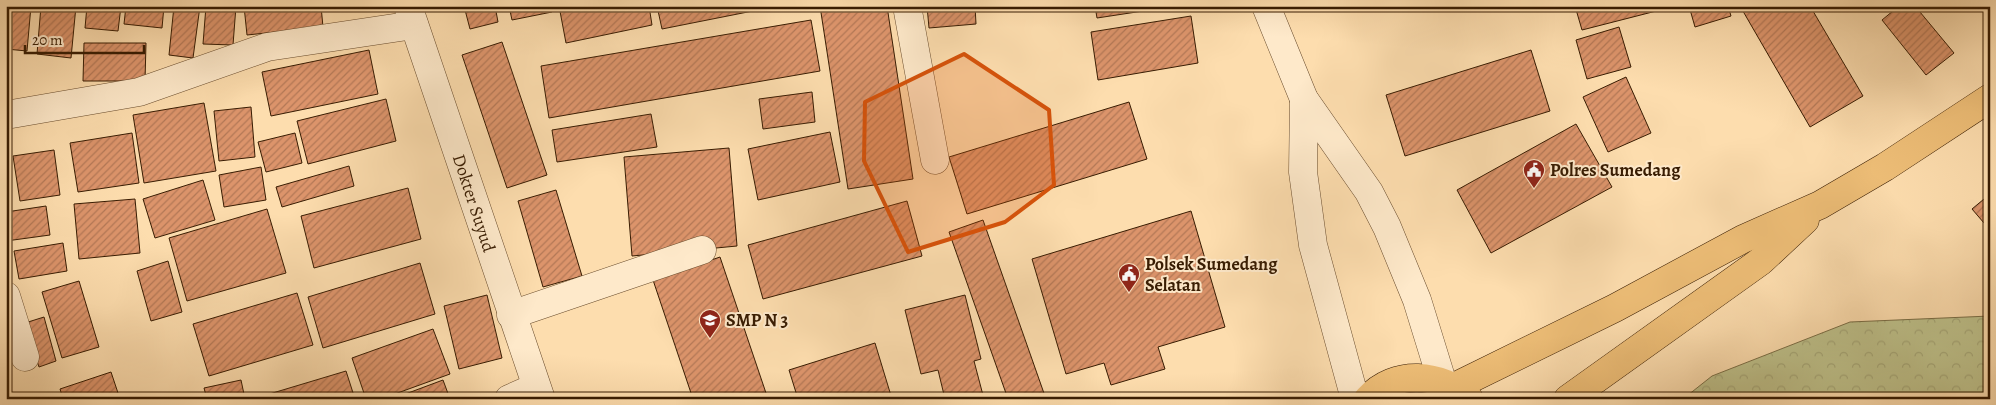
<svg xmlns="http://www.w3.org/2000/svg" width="1996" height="405" font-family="Alegreya,serif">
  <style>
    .forest { fill: url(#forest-crowns); stroke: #7b6e46 }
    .building { fill: url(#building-hatch); stroke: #381c02 }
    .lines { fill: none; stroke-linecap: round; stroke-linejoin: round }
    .minor-casing { stroke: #694c2d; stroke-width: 29 }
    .highway-casing { stroke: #381c02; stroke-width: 29 }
    .minor { stroke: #fee9ca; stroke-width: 28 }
    .highway { stroke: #eebe77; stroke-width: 28 }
    .marked { fill: #d6530b; fill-opacity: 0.2; stroke: #d6530b; stroke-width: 4; stroke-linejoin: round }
    .labels { text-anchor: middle; stroke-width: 4; stroke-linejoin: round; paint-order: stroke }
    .poi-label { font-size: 18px; font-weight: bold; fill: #381c02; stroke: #fee9ca; text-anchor: start }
    .street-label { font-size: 18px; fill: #381c02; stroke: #fee9ca }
  </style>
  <defs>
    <pattern id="forest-crowns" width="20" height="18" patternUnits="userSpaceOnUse" patternTransform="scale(1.25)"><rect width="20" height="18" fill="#bec18b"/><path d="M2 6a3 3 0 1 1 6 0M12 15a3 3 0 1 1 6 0" fill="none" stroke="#a4a576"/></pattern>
    <pattern id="building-hatch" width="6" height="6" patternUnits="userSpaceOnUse" patternTransform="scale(1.25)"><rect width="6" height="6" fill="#dc946b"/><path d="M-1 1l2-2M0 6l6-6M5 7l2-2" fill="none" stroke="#b37856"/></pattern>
  </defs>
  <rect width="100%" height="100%" fill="#fdddae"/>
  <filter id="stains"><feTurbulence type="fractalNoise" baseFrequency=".004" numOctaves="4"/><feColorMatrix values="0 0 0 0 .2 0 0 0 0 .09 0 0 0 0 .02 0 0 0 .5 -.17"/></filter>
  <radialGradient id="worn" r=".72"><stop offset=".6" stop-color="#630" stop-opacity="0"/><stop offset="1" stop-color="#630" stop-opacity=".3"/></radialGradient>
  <path class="forest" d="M1990 316V399H1683L1712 376 1850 322Z"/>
  <g class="building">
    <path d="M7 6H31L27 51 6 49Z"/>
    <path d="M41 6H76L71 58 37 54Z"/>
    <path d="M87 6H121L118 31 85 28Z"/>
    <path d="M126 6H164L162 28 124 24Z"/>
    <path d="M174 6H200L193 58 169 55Z"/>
    <path d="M206 6H236L233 45 203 44Z"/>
    <path d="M244 6H321L323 27 247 35Z"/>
    <path d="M464 6H495L498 22 470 29Z"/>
    <path d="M509 6H551L552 12 512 20Z"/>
    <path d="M559 6H649L652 25 566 43Z"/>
    <path d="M657 6H778L662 29Z"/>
    <path d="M820 6H887L913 179 848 189Z"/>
    <path d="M927 6H975L976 24 929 28Z"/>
    <path d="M1095 6H1176L1097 18Z"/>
    <path d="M1575 6H1667L1668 8 1582 30Z"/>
    <path d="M1689 6H1728L1731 16 1695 27Z"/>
    <path d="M1740 6H1810L1863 96 1810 127Z"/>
    <path d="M1899 6H1915L1954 53 1926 75 1882 20Z"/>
    <path d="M1191 16 1198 63 1098 80 1091 32Z"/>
    <path d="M811 20 820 71 549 118 541 66Z"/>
    <path d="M1619 27 1631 67 1587 79 1576 40Z"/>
    <path d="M502 42 547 175 507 188 462 55Z"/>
    <path d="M84 43H146L145 81H83Z"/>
    <path d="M369 50 378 94 271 116 262 72Z"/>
    <path d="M1531 50 1550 111 1405 156 1386 95Z"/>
    <path d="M1626 77 1651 133 1608 152 1583 97Z"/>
    <path d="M812 92 815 122 763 129 759 99Z"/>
    <path d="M386 99 396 141 308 164 297 121Z"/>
    <path d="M1129 102 1147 159 967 214 949 157Z"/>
    <path d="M204 103 216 171 144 183 133 115Z"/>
    <path d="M251 107 255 157 219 161 214 111Z"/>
    <path d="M651 114 657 147 557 162 552 130Z"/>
    <path d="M1576 124 1612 187 1491 253 1457 190Z"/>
    <path d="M830 132 840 182 758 200 748 149Z"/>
    <path d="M132 133 139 183 78 192 70 143Z"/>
    <path d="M295 133 302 163 266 172 258 142Z"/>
    <path d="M729 148 737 246 632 256 624 157Z"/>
    <path d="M54 150 60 195 20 201 13 156Z"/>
    <path d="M349 166 354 186 282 207 276 187Z"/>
    <path d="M261 167 266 200 224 207 219 175Z"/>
    <path d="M203 180 215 220 155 238 143 199Z"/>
    <path d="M408 188 421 239 314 268 301 216Z"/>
    <path d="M556 190 582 276 543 287 518 201Z"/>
    <path d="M1990 194V230L1972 209Z"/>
    <path d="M135 199 140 253 79 259 74 204Z"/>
    <path d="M907 201 922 256 763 299 748 245Z"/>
    <path d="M46 206 50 235 6 241V212Z"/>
    <path d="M267 209 286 273 187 301 169 238Z"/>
    <path d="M1191 211 1225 327 1158 347 1165 369 1111 385 1104 363 1066 374 1032 259Z"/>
    <path d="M983 220 1046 399H1008L949 232Z"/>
    <path d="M63 243 67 271 19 279 14 251Z"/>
    <path d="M720 257 768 399H693L653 280Z"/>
    <path d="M168 261 182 312 151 321 137 271Z"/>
    <path d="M420 263 435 314 323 348 308 297Z"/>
    <path d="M79 281 99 347 62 358 42 292Z"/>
    <path d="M297 293 313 345 209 376 193 324Z"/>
    <path d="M487 295 502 358 459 369 444 306Z"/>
    <path d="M965 295 981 359 974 361 984 399H945L938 370 921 374 905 310Z"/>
    <path d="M44 317 56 361 39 367 25 323Z"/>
    <path d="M433 329 450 374 381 399H366L352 358Z"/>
    <path d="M875 343 892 399H798L789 370Z"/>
    <path d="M346 371 355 399H267L266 395Z"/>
    <path d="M111 372 120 399H63L60 389Z"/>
    <path d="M241 380 245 399H207L204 388Z"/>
    <path d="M443 380 450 399H392Z"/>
  </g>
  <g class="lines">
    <g class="minor-casing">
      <g id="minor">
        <path d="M408 6 541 399"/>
        <path d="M907 6 935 160"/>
        <path d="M1266 6 1304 99 1369 192 1387 227 1417 300 1442 381"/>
        <path d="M1304 99 1303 172 1313 245 1355 399"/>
        <path d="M6 115 139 92 267 47 414 25"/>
        <path d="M6 296 25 357"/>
        <path d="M511 315 702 250"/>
        <path d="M509 399 536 387"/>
      </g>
    </g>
    <g class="highway-casing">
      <g id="highway">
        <path d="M1454 387 1615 308 1743 239 1820 205 1885 167 1990 98"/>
        <path d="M1368 399C1395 369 1440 373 1469 399"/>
        <path d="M1568 399 1761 261 1805 220"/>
      </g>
    </g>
    <use href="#minor" class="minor"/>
    <use href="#highway" class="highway"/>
  </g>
  <path class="marked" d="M964 54 1049 110 1054 185 1005 222 908 252 864 161 865 102Z"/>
  <defs>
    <g id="civic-pin" transform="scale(1.125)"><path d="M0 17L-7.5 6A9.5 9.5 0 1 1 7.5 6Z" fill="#8f2418" stroke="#fee9ca"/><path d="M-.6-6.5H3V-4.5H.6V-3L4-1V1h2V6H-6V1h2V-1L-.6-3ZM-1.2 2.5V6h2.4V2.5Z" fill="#fff"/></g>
    <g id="school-pin" transform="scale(1.125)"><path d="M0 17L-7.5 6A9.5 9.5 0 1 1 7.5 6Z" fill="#8f2418" stroke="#fee9ca"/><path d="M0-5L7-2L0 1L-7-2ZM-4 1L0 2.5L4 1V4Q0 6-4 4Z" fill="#fff"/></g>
  </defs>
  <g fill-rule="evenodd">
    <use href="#civic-pin" x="1534" y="170"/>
    <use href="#civic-pin" x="1129" y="274"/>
    <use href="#school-pin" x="710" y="320"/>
  </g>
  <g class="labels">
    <g class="poi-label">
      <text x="1550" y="176">Polres Sumedang</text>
      <text x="1145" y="270">Polsek Sumedang<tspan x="1145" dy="21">Selatan</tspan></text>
      <text x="726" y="326">SMP N 3</text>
    </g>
    <g class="street-label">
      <text transform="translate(474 203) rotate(72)" y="6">Dokter Suyud</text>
    </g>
  </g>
  <rect width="1996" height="405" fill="none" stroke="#fdddae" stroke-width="25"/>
  <rect x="8" y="8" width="1981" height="390" fill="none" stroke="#381c02" stroke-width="2.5"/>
  <rect x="12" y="12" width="1971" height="380" fill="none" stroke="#381c02"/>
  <path d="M25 45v8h119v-8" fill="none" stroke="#381c02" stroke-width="2.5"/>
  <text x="32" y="45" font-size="15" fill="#381c02" stroke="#fee9ca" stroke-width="4" paint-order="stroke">20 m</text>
  <rect width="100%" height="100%" filter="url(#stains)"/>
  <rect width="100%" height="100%" fill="url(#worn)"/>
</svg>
